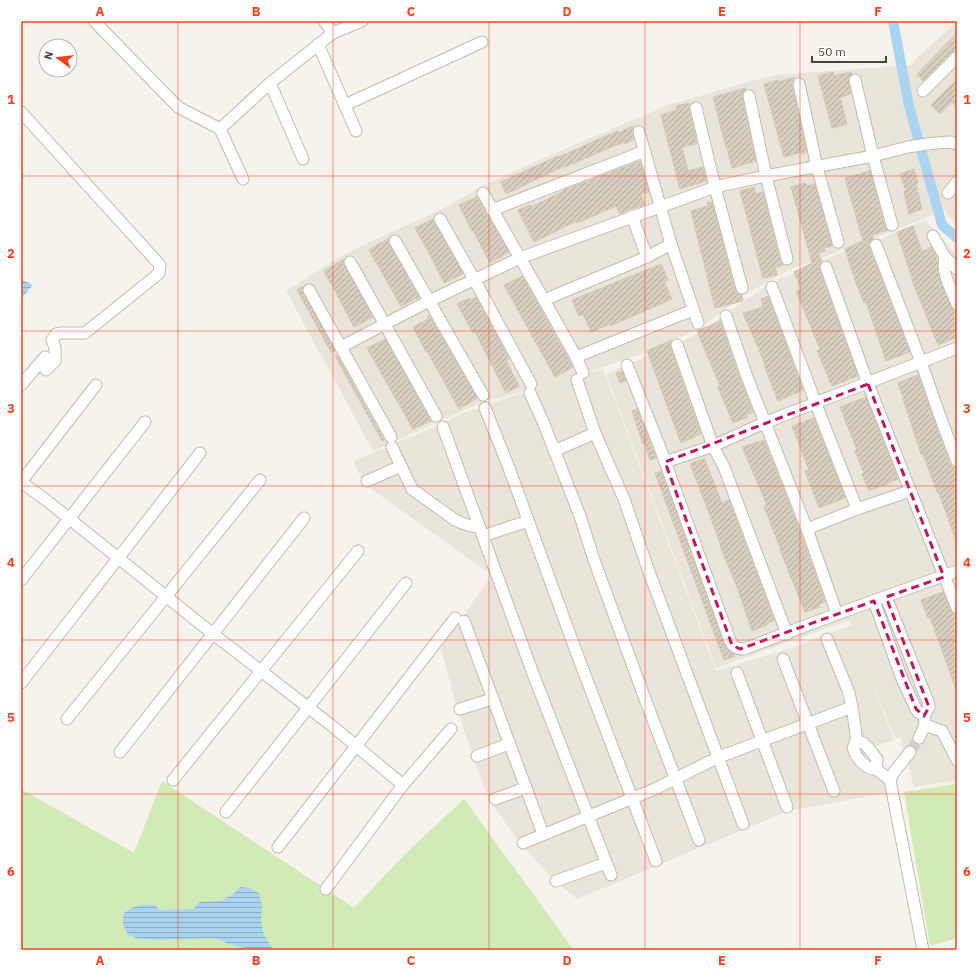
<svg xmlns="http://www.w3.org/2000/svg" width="978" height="971" font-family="'IBM Plex Sans',sans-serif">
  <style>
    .residential { fill: #eae5da }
    .grass { fill: #d2eab5 }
    .water { fill: url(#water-rules) }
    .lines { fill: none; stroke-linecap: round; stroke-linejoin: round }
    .canal { stroke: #a9d4f2; stroke-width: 10 }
    .building { fill: url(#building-hatch); stroke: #d3c7b4 }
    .street-tunnel { stroke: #d4d0c8; stroke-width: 11; stroke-dasharray: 11 5.5; stroke-linecap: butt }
    .street-casing { stroke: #c2bbae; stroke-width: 13 }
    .street { stroke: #fff; stroke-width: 11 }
    .marked { fill: none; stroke: #c2185b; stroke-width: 3; stroke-dasharray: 8 5; stroke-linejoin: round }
    .grid { fill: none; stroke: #fc3f1d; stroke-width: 1; stroke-opacity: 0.55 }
    .neatline { fill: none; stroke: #fc3f1d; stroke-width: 1.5 }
    .grid-label { font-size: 13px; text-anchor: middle; font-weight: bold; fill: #fc3f1d }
  </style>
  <defs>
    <pattern id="water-rules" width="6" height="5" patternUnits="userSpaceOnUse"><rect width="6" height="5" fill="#a9d4f2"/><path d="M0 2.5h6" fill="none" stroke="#8caec5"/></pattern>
    <pattern id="building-hatch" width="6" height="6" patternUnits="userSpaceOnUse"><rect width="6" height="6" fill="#d8cfc1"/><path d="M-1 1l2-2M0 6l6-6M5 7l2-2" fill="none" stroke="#b1aa9e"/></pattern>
  </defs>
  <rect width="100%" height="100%" fill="#f6f3ec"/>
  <path class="residential" d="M957 22V225L948 216 945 210 893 231 786 271 743 296 699 329 658 348 584 374 603 369 716 671 791 648 852 625 850 620 716 668 606 374 700 333 725 314 771 283 843 252 883 238 925 220 957 255V780L914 787 900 737 895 738 866 668 894 740 872 747 887 793 788 811 577 899 555 881 520 843 490 801 473 757 457 708 441 648 492 575 363 483 354 461 434 427 466 412 542 386 480 403 373 451 286 291 346 253 444 208 479 188 550 155 671 104 774 75 911 65 914 60Z"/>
  <g class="grass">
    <path d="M162 781 354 908 406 853 464 799 574 950H21V789L134 853Z"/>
    <path d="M957 784V938L930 946 904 792Z"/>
  </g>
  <g class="water">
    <path d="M21 279 33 285 21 299Z"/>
    <path d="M240 887 249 888 259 893 262 905 261 921 264 935 272 948 271 950H254L235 946 214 938 155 940 139 939 128 935 123 925V914C134 905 141 904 155 905L160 910 193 909 200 902 222 901 234 893Z"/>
  </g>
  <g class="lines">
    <path class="canal" d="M893 21 909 106 942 225 957 238"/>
  </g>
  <g class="building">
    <path d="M957 33V50L952 52 923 81 917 74Z"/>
    <path d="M833 72 834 76 851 72 852 74 848 78 851 94 840 97 847 124 832 128 818 76Z"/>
    <path d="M795 77 792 82V85L807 152 802 154V152L784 157 764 84 778 80 779 82Z"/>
    <path d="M957 79V108L952 102 940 114 931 105Z"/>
    <path d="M745 88 746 90 743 93 742 97 756 161 732 168 727 148H726L713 97Z"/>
    <path d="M689 103V110L697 144 682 147 688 171 703 167 706 181 680 189 661 115 677 110 676 106Z"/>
    <path d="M633 126 632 134 634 139 625 144 624 142 609 148 565 167 564 166 506 194 501 182 558 156V157L573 151 603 137 618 131V133Z"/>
    <path d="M640 161 649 192 641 194 645 205 630 209 620 214 616 206 577 223 576 221 534 242 518 210 530 205 531 207 564 191V190Z"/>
    <path d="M914 169 918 183 916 184 922 209 909 214 904 192 906 191 900 174Z"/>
    <path d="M870 171 885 227 888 230 872 235 873 239 870 241 869 247 910 352 886 361 866 302 864 303 856 283 845 249 863 241 845 178Z"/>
    <path d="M806 183 807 186 815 184 832 246 824 248 825 251 818 253 822 262 819 265V269L858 376 832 386 817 351 820 349 796 291 801 289 794 272 812 263 791 187Z"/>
    <path d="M754 187 756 194 763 192 780 261 784 265 775 267 777 275 763 278 740 191Z"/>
    <path d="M477 197 509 252 490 263 473 230 472 231 459 205Z"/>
    <path d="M712 202 735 290 737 293 742 295 743 301 715 308 691 211 708 206 707 203Z"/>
    <path d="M433 219 463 274 444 283 429 253 415 228Z"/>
    <path d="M913 226 922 252 931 247 936 255 941 283 951 307 953 310 957 311V337L938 345 915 288 897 232Z"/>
    <path d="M389 238V244L419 297 401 306 369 250Z"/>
    <path d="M344 259V265L373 317 354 327 331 283H330L324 271Z"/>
    <path d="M661 264 668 280 664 281 672 299 610 326V324L591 332 583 314 579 316 572 300Z"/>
    <path d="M522 276 573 367 555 377 504 285Z"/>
    <path d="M303 286V293L335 351 331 352 297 290Z"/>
    <path d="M768 296 803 390 778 401 764 365 765 364 743 313 763 307 761 299Z"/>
    <path d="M476 297 509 359 506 361 519 386 506 393 475 332 473 333 457 304 469 298 470 300Z"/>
    <path d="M429 315 477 398 459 409 427 351 426 352 413 327 428 319 427 317Z"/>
    <path d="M720 321 740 379 753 412 747 415 748 417 733 423 718 387 720 386 697 331Z"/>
    <path d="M385 339 431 421 413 429 367 348Z"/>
    <path d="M672 340 670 343V347L701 434 681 443 647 351Z"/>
    <path d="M337 355 384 440 382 441 335 356Z"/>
    <path d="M622 371 626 381 620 383 616 373Z"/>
    <path d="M918 375 950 464 953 467 957 468V541H956L939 493 938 494 923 454H921L898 383Z"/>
    <path d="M866 397 898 479 869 491 862 474 864 473 855 451 857 450 840 407Z"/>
    <path d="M637 409 656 458 650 460 645 443 643 444 632 411Z"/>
    <path d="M814 418 845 498 819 508 805 471 809 470 792 426Z"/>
    <path d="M764 440 800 531 825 602 819 604 820 607 805 612 780 550H781L764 507 767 505 742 447Z"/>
    <path d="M704 458 722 503 729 500 774 620 766 624 767 625 752 631 737 587 720 546H721L706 505 690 464Z"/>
    <path d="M661 471 723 641 727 649 735 656 724 660 655 473Z"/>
    <path d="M943 592 951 611 953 614 957 615V689H956L930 617 928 618 921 600Z"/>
  </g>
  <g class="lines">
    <path class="street-tunnel" d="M910 752 919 738"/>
    <g class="street-casing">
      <g id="street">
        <path d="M94 21 178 107 220 129 270 83 333 33 324 21"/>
        <path d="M333 33 362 21"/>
        <path d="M318 44 356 131"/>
        <path d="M855 80 873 156 892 225"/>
        <path d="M270 83 303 159"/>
        <path d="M799 84 817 167 838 242"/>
        <path d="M923 91 957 57"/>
        <path d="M749 96 766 176 787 259"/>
        <path d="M345 105 482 42"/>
        <path d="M696 108 715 187 742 288"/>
        <path d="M21 112 160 265 159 273 157 275 85 333H62L56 334 52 340 55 348V361L46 370"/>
        <path d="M220 129 243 179"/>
        <path d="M639 132 671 244 698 323"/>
        <path d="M483 193 544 300 576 357 693 310"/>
        <path d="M948 193 957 182"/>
        <path d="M492 210 645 151"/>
        <path d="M632 216 647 257"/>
        <path d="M440 219 474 279 531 384"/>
        <path d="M933 236 945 257 957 269"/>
        <path d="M395 241 483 395"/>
        <path d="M876 245 921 362 942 422 957 461"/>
        <path d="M945 257C941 273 951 289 957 304"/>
        <path d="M350 262 436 416"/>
        <path d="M826 267 868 384 957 608"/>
        <path d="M772 287 816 404 857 509"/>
        <path d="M309 290 391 437"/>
        <path d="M544 300 647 257 671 244"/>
        <path d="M726 316 747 377 807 529 837 614"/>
        <path d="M677 345 713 446 724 467 787 634"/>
        <path d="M341 347 429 301 520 258 715 187 766 176 873 156 908 147 935 143 951 142 957 144"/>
        <path d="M576 357 583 373"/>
        <path d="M627 365 659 445 729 638C732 646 735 649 744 649L837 614 957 571"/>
        <path d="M577 380 595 433 624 499 648 569 743 824"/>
        <path d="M21 385 45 357"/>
        <path d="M96 385 21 482 46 500 213 634 331 725 403 785"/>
        <path d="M530 393 544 424 580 516 594 560 645 699 699 840"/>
        <path d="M485 408 509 468 577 654 656 861"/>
        <path d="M443 427 532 671 611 875"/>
        <path d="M392 447 412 489 455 520 464 524 480 528"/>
        <path d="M554 451 595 433"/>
        <path d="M665 462 713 446 764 423 957 348"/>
        <path d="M367 481 401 466"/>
        <path d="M807 529 857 509 910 491"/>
        <path d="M483 536 528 521"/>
        <path d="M21 580 145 422"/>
        <path d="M886 597 928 702 929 707 924 716 925 725 919 738"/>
        <path d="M874 601 902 679 916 709 918 712 924 716"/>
        <path d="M464 621 543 834"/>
        <path d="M827 639 849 693 852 707"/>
        <path d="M783 659 834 791"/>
        <path d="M737 673 787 807"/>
        <path d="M21 683 200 453"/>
        <path d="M460 709 492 699"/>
        <path d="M67 719 260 480"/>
        <path d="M925 725 942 731 957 760"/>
        <path d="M856 741C866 741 871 752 877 759L876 769"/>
        <path d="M120 752 304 518"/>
        <path d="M477 756 509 744"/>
        <path d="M173 780 358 551"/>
        <path d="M890 780 894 772 910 752"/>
        <path d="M495 799 526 788"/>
        <path d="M226 812 406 583"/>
        <path d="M523 843 655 789 719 757 852 707C853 715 857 734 856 741 855 745 852 746 854 750 856 758 867 770 876 769L890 780 923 950"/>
        <path d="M278 847 455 618"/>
        <path d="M556 881 606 863"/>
        <path d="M326 889 403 785 451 729"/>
      </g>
    </g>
    <use href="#street" class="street"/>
  </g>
  <path class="marked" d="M868 384 944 577 886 597 929 707 924 716 916 709 874 601 740 649 732 645 665 462Z"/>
  <path class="grid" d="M178 21V950M333 21V950M489 21V950M645 21V950M800 21V950M21 176H957M21 331H957M21 486H957M21 640H957M21 794H957"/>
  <rect width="978" height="971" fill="none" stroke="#ffffff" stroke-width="44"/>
  <g transform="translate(58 58) rotate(285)"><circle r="19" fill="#ffffff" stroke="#b7b4b0"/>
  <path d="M0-3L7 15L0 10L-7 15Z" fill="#fc3f1d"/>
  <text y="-6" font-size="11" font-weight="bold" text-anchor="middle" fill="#4b4439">N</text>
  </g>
  <path d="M812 56v6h74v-6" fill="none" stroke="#4b4439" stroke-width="2"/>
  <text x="818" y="56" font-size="12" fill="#4b4439" stroke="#ffffff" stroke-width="3" paint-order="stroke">50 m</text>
  <rect x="22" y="22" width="934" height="927" class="neatline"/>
  <g class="grid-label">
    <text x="100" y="16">A</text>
    <text x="256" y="16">B</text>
    <text x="411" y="16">C</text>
    <text x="567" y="16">D</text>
    <text x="722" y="16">E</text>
    <text x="878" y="16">F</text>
    <text x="11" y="104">1</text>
    <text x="967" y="104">1</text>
    <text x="11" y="258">2</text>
    <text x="967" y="258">2</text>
    <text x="11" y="413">3</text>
    <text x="967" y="413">3</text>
    <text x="11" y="567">4</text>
    <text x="967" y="567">4</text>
    <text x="11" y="722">5</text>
    <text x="967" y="722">5</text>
    <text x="11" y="876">6</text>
    <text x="967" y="876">6</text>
    <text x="100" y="965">A</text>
    <text x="256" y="965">B</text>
    <text x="411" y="965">C</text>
    <text x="567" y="965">D</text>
    <text x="722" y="965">E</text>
    <text x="878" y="965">F</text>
  </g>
</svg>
